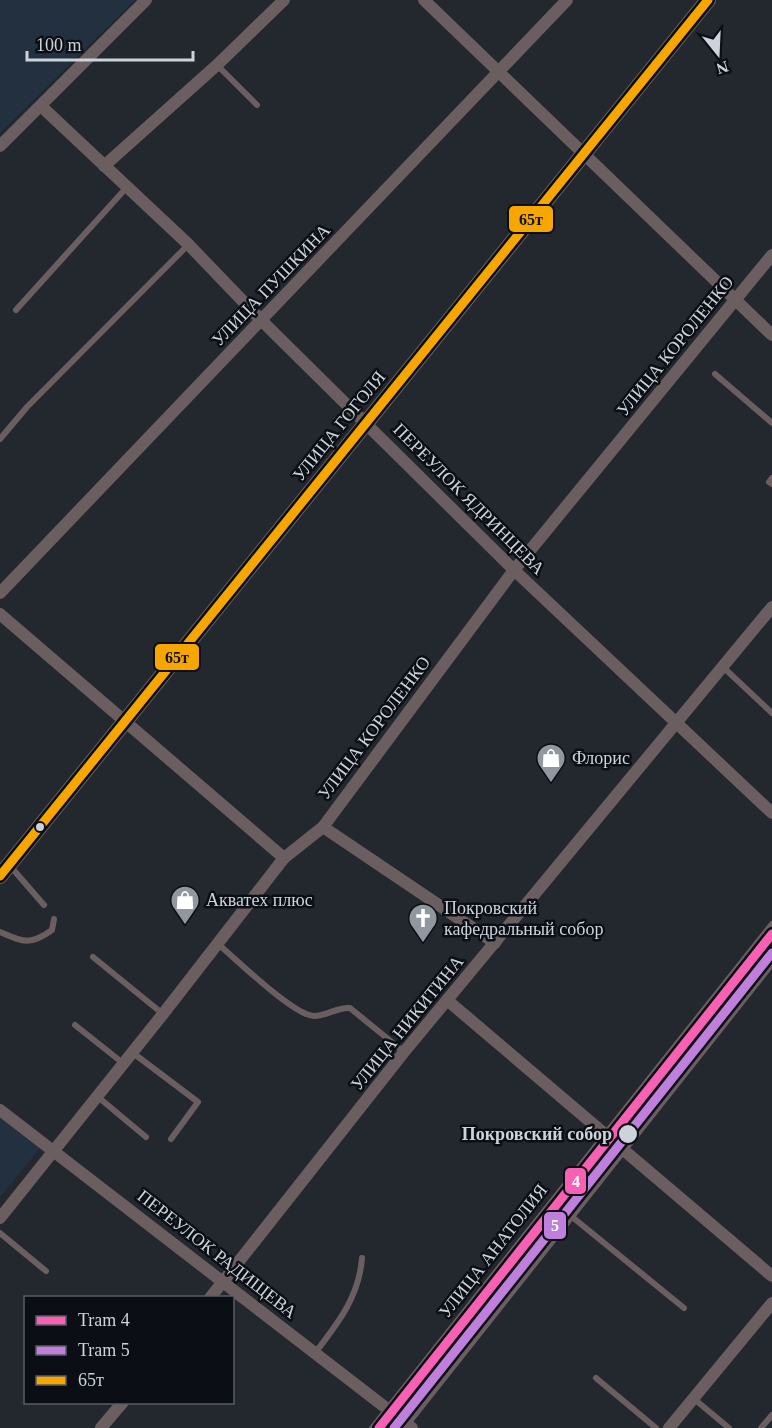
<svg xmlns="http://www.w3.org/2000/svg" width="772" height="1428" font-family="Georgia,serif">
  <style>
    .built { fill: #23303f }
    .lines { fill: none; stroke-linecap: round; stroke-linejoin: round }
    .service { stroke: #6b5e60; stroke-width: 6 }
    .minor { stroke: #6b5e60; stroke-width: 12 }
    .tertiary { stroke: #6b5e60; stroke-width: 16 }
    .bus-1-casing { stroke: #0b0f15; stroke-width: 14 }
    .bus-1 { stroke: #f7a600; stroke-width: 9 }
    .tram-1-casing { stroke: #0b0f15; stroke-width: 14 }
    .tram-2-casing { stroke: #0b0f15; stroke-width: 14 }
    .tram-1 { stroke: #f860b3; stroke-width: 9 }
    .tram-2 { stroke: #c07fdc; stroke-width: 9 }
    .bus-dot { fill: #cdd3db; stroke: #0b0f15; stroke-width: 2 }
    .labels { text-anchor: middle; stroke-width: 5; stroke-linejoin: round; paint-order: stroke }
    .street-label { font-size: 18px; fill: #cdd3db; stroke: #0b0f15 }
    .poi-label { font-size: 18px; fill: #cdd3db; stroke: #0b0f15; text-anchor: start }
    .stop-label { font-size: 18px; font-weight: bold; fill: #cdd3db; stroke: #0b0f15; text-anchor: end }
    .line-badge { stroke: #0b0f15; stroke-width: 2 }
    .badge-label { font-size: 16px; text-anchor: middle; font-weight: bold; fill: #fff }
    .pale-badge-label { font-size: 16px; text-anchor: middle; font-weight: bold; fill: #111 }
  </style>
  <rect width="100%" height="100%" fill="#22282e"/>
  <g class="built">
    <path d="M0 0H135L0 133Z"/>
    <path d="M0 1116 41 1147 0 1197Z"/>
  </g>
  <g class="lines">
    <g class="service">
      <path d="M217 65 257 105"/>
      <path d="M16 310 127 187"/>
      <path d="M715 374 772 423"/>
      <path d="M0 439 27 407 188 245"/>
      <path d="M772 478 769 482 772 484"/>
      <path d="M723 667 772 713"/>
      <path d="M11 867 44 905"/>
      <path d="M0 932C23 942 30 946 52 930L54 919"/>
      <path d="M218 944C236 959 293 1015 314 1016 327 1016 337 1007 350 1008L404 1052"/>
      <path d="M93 957 163 1014"/>
      <path d="M75 1025 124 1064"/>
      <path d="M133 1053 198 1102 171 1139"/>
      <path d="M98 1097 146 1137"/>
      <path d="M571 1216 684 1308"/>
      <path d="M0 1233 46 1271"/>
      <path d="M315 1353C338 1323 359 1297 362 1258"/>
      <path d="M596 1378 656 1428"/>
      <path d="M693 1398 729 1428"/>
      <path d="M407 1425 772 964"/>
      <path d="M372 1428 772 924"/>
      <path d="M761 1428 772 1415"/>
    </g>
    <g class="minor">
      <path d="M424 0 772 335"/>
      <path d="M42 107 188 244 262 321 514 570 772 813"/>
      <path d="M0 146 146 0"/>
      <path d="M104 166 217 65 284 0"/>
      <path d="M0 593 567 0"/>
      <path d="M0 614 284 858"/>
      <path d="M323 827 495 943"/>
      <path d="M447 1000 772 1276"/>
      <path d="M0 1110 412 1428"/>
      <path d="M0 1218 163 1014 284 858 323 827 514 570 772 255"/>
      <path d="M210 1298 404 1052 772 607"/>
      <path d="M101 1428 123 1402"/>
      <path d="M669 1428 772 1303"/>
    </g>
    <path class="tertiary" d="M0 876 708 0"/>
    <g class="bus-1-casing">
      <path id="bus-1" d="M0 876 708 0"/>
    </g>
    <use href="#bus-1" class="bus-1"/>
    <g class="tram-1-casing">
      <path id="tram-1" d="M379 1428 772 934"/>
    </g>
    <g class="tram-2-casing">
      <path id="tram-2" d="M394 1428 772 953"/>
    </g>
    <use href="#tram-1" class="tram-1"/>
    <use href="#tram-2" class="tram-2"/>
  </g>
  <defs>
    <g id="shop-pin" transform="scale(1.5)"><path d="M0 17L-7.5 6A9.5 9.5 0 1 1 7.5 6Z" fill="#91979e" stroke="#0b0f15"/><path d="M-5-2.5h2.3a2.7 3.5 0 0 1 5.4 0H5L5.5 6h-11ZM-1.5-2.5h3a1.5 2.3 0 0 0-3 0Z" fill="#fff"/></g>
    <g id="church-pin" transform="scale(1.5)"><path d="M0 17L-7.5 6A9.5 9.5 0 1 1 7.5 6Z" fill="#91979e" stroke="#0b0f15"/><path d="M-1.2-6h2.4v3.5h3.3v2.4h-3.3V6h-2.4V-.1h-3.3v-2.4h3.3Z" fill="#fff"/></g>
  </defs>
  <g fill-rule="evenodd">
    <use href="#shop-pin" x="551" y="758"/>
    <use href="#shop-pin" x="185" y="900"/>
    <use href="#church-pin" x="423" y="918"/>
  </g>
  <g class="bus-dot">
    <circle cx="40" cy="827" r="5"/>
    <circle cx="628" cy="1134" r="10"/>
  </g>
  <g class="labels">
    <g class="street-label">
      <text transform="translate(271 285) rotate(-46)" y="6">УЛИЦА ПУШКИНА</text>
      <text transform="translate(675 346) rotate(-51)" y="6">УЛИЦА КОРОЛЕНКО</text>
      <text transform="translate(339 426) rotate(-51)" y="6">УЛИЦА ГОГОЛЯ</text>
      <text transform="translate(469 499) rotate(45)" y="6">ПЕРЕУЛОК ЯДРИНЦЕВА</text>
      <text transform="translate(374 728) rotate(-53)" y="6">УЛИЦА КОРОЛЕНКО</text>
      <text transform="translate(407 1023) rotate(-51)" y="6">УЛИЦА НИКИТИНА</text>
      <text transform="translate(493 1251) rotate(-52)" y="6">УЛИЦА АНАТОЛИЯ</text>
      <text transform="translate(217 1254) rotate(38)" y="6">ПЕРЕУЛОК РАДИЩЕВА</text>
    </g>
    <g class="poi-label">
      <text x="572" y="764">Флорис</text>
      <text x="206" y="906">Акватех плюс</text>
      <text x="444" y="914">Покровский<tspan x="444" dy="21">кафедральный собор</tspan></text>
    </g>
    <g class="stop-label">
      <text x="612" y="1140">Покровский собор</text>
    </g>
  </g>
  <g class="line-badge">
    <rect x="508" y="205" width="46" height="28" rx="6" fill="#f7a600"/>
    <rect x="154" y="643" width="46" height="28" rx="6" fill="#f7a600"/>
    <rect x="564" y="1167" width="23" height="28" rx="6" fill="#f860b3"/>
    <rect x="543" y="1211" width="24" height="29" rx="6" fill="#c07fdc"/>
  </g>
  <g class="badge-label">
    <text x="576" y="1187">4</text>
    <text x="555" y="1231">5</text>
  </g>
  <g class="pale-badge-label">
    <text x="531" y="225">65т</text>
    <text x="177" y="663">65т</text>
  </g>
  <rect x="24" y="1296" width="210" height="108" fill="#0b0f15" stroke="#595d64" stroke-width="1.5"/>
  <rect x="36" y="1316" width="30" height="9" fill="#f860b3" stroke="#595d64" stroke-width="1.5"/>
  <text x="78" y="1326" font-size="18" fill="#cdd3db">Tram 4</text>
  <rect x="36" y="1346" width="30" height="9" fill="#c07fdc" stroke="#595d64" stroke-width="1.5"/>
  <text x="78" y="1356" font-size="18" fill="#cdd3db">Tram 5</text>
  <rect x="36" y="1376" width="30" height="9" fill="#f7a600" stroke="#595d64" stroke-width="1.5"/>
  <text x="78" y="1386" font-size="18" fill="#cdd3db">65т</text>
  <g transform="translate(718 54) rotate(162)" stroke="#0b0f15" stroke-width="4.5" paint-order="stroke">
  <path d="M0-4.5L10 22L0 15L-10 22Z" fill="#cdd3db"/>
  <text y="-9" font-size="16" font-weight="bold" text-anchor="middle" fill="#cdd3db">N</text>
  </g>
  <path d="M27 51v9h166v-9" fill="none" stroke="#cdd3db" stroke-width="3"/>
  <text x="36" y="51" font-size="18" fill="#cdd3db" stroke="#0b0f15" stroke-width="4.5" paint-order="stroke">100 m</text>
</svg>
